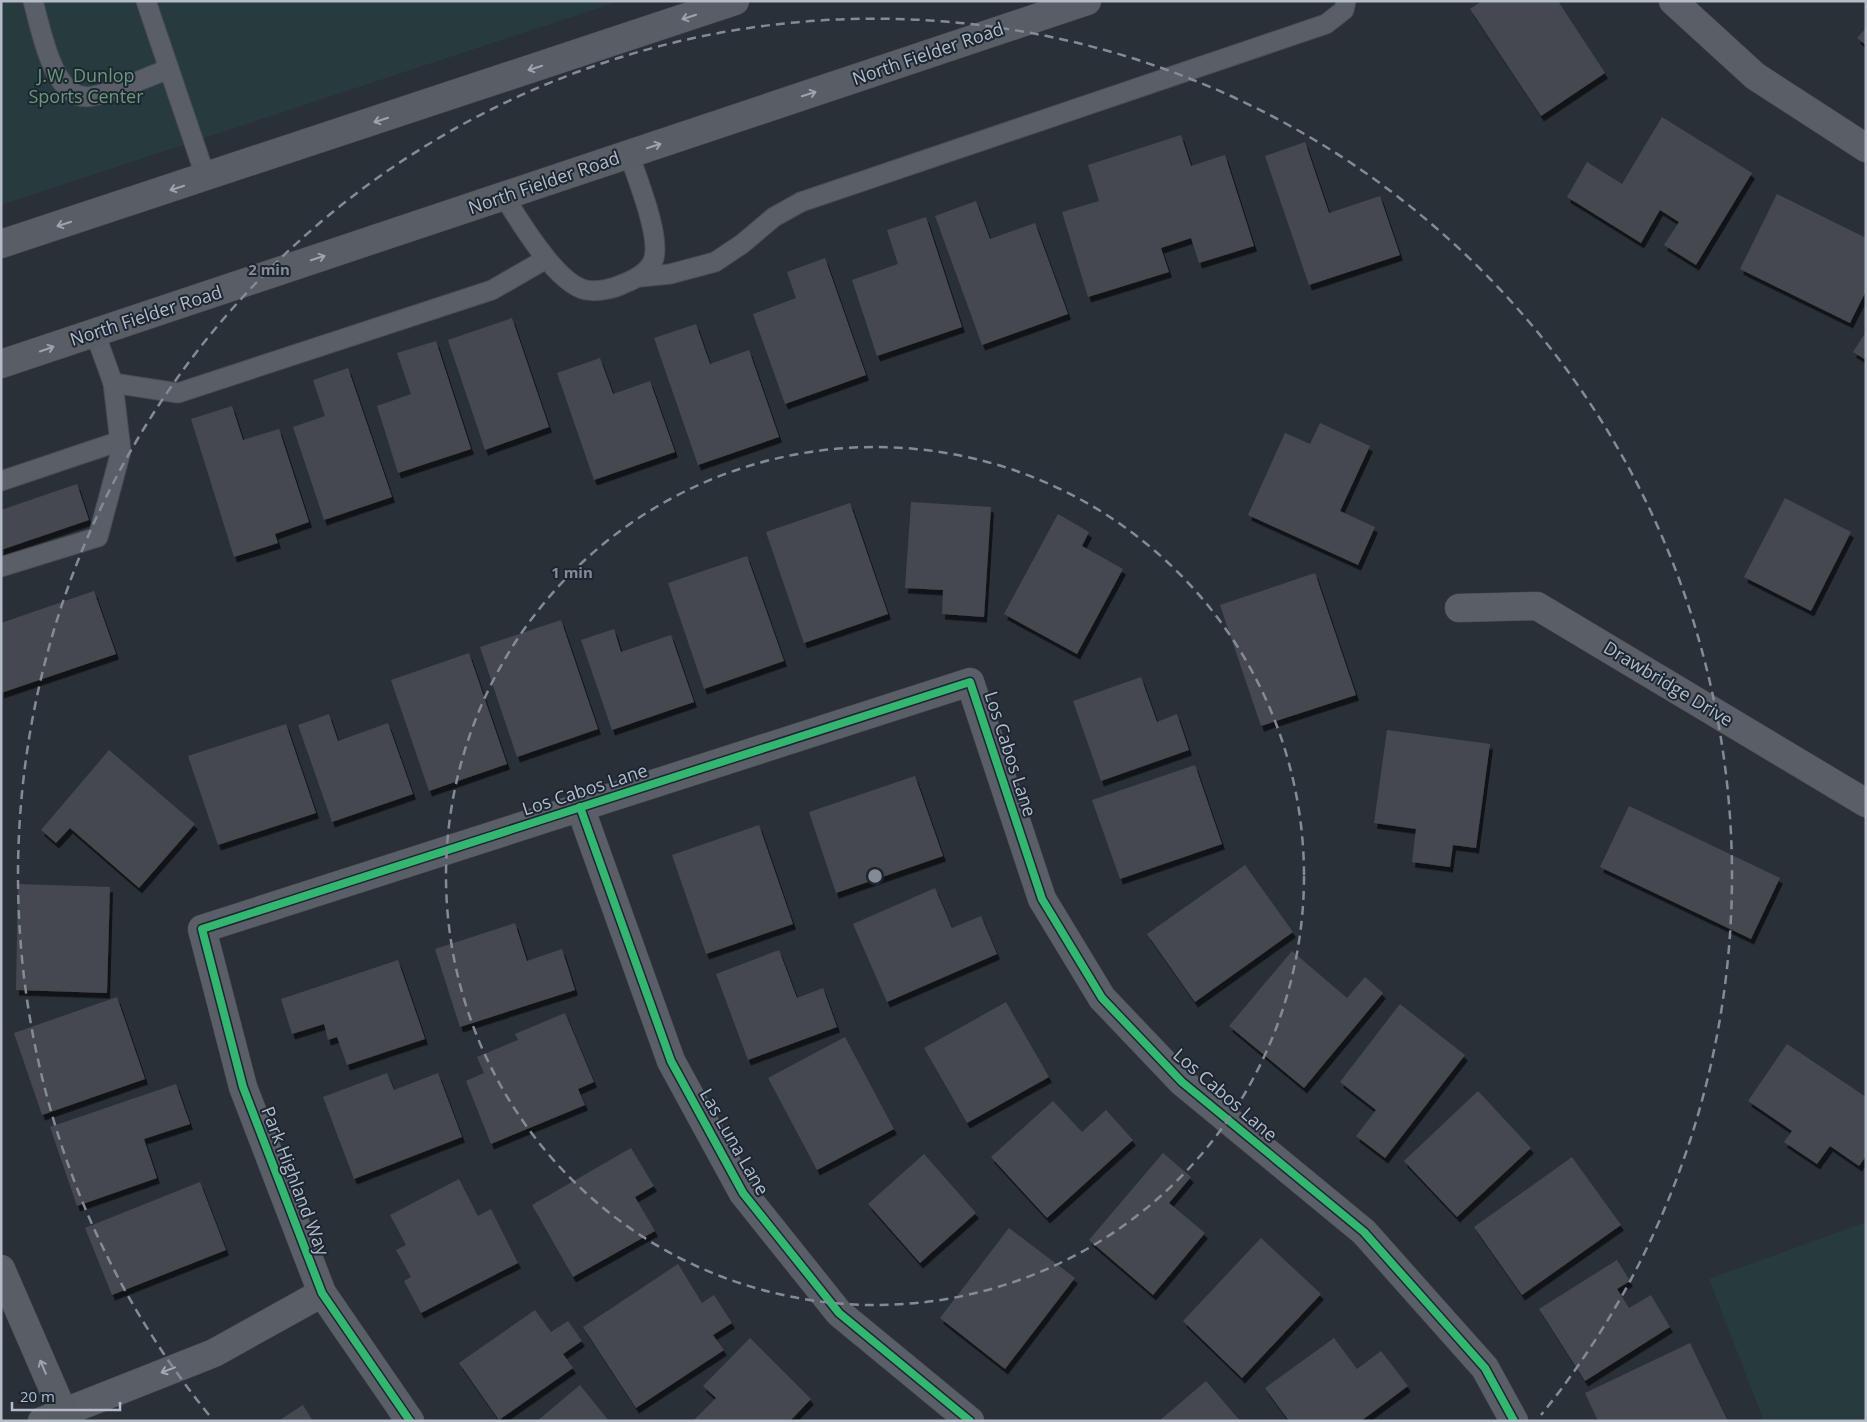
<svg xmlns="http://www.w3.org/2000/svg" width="1867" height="1422" font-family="'Open Sans',sans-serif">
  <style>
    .green { fill: #273a3e }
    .building { fill: #444950; filter: url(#shadow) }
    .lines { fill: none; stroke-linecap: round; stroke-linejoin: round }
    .lane-casing { stroke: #484c53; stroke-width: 21 }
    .street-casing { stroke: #484c53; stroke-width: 29 }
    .secondary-casing { stroke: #484c53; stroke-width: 29 }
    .lane { stroke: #5a5e66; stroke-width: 19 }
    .street { stroke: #5a5e66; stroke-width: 28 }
    .secondary { stroke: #595d64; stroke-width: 28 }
    .cycleway-casing { stroke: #1d2633; stroke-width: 11 }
    .cycleway { stroke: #33b770; stroke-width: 8 }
    .oneway { stroke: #9da4b0 }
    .oneway2 { stroke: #a2a9b5 }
    .ring { fill: none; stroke: #848b96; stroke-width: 2.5; stroke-dasharray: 9 6 }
    .labels { text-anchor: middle; stroke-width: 4; stroke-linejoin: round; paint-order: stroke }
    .street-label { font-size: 18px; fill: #b4bcc9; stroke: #1d2633 }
    .park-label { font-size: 18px; fill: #6b9a76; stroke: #1d2633 }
    .centre { fill: #848b96; stroke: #1d2633; stroke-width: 2.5 }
    .ring-label { font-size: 15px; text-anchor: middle; font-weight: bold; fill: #848b96; stroke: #1d2633; stroke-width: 4; stroke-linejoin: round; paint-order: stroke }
  </style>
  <defs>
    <filter id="shadow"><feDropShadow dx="3" dy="5.5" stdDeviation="0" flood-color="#0009"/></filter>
  </defs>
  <rect width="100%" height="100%" fill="#2a3038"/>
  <g class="green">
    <path d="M1 1H620L1 205Z"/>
    <path d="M1866 1222V1421H1764L1709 1279Z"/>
  </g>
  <g class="building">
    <path d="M1482 1H1558L1605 73 1541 116 1470 9Z"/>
    <path d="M1866 28V45L1857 38Z"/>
    <path d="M1662 117 1752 173 1696 265 1664 245 1679 222 1660 210 1641 243 1567 197 1587 162 1622 184Z"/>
    <path d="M1181 135 1191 166 1225 155 1254 246 1199 263 1191 238 1161 248 1169 272 1088 297 1062 212 1099 201 1088 165Z"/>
    <path d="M1305 142 1329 213 1380 196 1400 255 1309 285 1265 156Z"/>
    <path d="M1777 194 1866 238V291L1850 323 1740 269Z"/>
    <path d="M976 201 990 239 1035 223 1068 314 982 345 935 216Z"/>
    <path d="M926 217 962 327 877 356 852 280 898 264 887 230Z"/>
    <path d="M825 258 866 375 785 404 753 314 796 298 787 272Z"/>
    <path d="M512 318 549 427 485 450 448 340Z"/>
    <path d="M696 324 710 364 749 350 779 437 698 465 654 338Z"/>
    <path d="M1866 332V360L1853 352Z"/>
    <path d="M436 341 471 449 398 473 377 406 411 394 397 353Z"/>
    <path d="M600 358 613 394 650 381 675 452 594 480 557 373Z"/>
    <path d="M348 368 392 497 324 520 293 427 325 416 313 380Z"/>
    <path d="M232 406 243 440 279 429 309 522 275 534 278 543 234 557 191 419Z"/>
    <path d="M1320 423 1370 446 1340 511 1375 527 1358 565 1248 515 1285 433 1310 444Z"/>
    <path d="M77 484 89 520 1 550V510Z"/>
    <path d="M1785 498 1851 532 1811 611 1744 577Z"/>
    <path d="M911 502 991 507 984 617 942 614 943 590 905 588Z"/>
    <path d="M850 503 888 614 804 643 766 532Z"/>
    <path d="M1058 514 1089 532 1082 546 1123 569 1077 654 1004 614Z"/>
    <path d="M747 556 784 661 704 689 668 583Z"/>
    <path d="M1315 573 1356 695 1261 726 1220 605Z"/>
    <path d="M94 591 116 654 1 693V623Z"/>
    <path d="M561 620 598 729 517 757 480 647Z"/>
    <path d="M614 629 621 652 671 635 694 702 612 730 581 640Z"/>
    <path d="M469 653 507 764 429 791 391 680Z"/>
    <path d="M1141 677 1157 722 1177 714 1189 750 1101 781 1073 701Z"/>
    <path d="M329 714 338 741 388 723 413 794 332 822 298 725Z"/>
    <path d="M286 724 316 813 218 845 188 756Z"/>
    <path d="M1387 730 1490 744 1476 848 1453 845 1450 867 1412 862 1416 829 1374 823Z"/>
    <path d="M109 750 195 824 139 888 70 828 56 843 41 830Z"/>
    <path d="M1195 765 1222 844 1120 879 1092 800Z"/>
    <path d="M915 776 943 856 836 893 809 812Z"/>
    <path d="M1629 806 1780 878 1751 939 1600 867Z"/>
    <path d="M759 825 793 924 706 954 672 855Z"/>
    <path d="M1245 865 1293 932 1195 1002 1147 934Z"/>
    <path d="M18 884 110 887 107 993 16 990Z"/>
    <path d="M935 888 952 928 981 916 997 954 887 1002 853 924Z"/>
    <path d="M515 923 527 961 562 949 575 990 460 1027 435 949Z"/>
    <path d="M779 950 797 998 823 988 837 1027 748 1060 716 974Z"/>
    <path d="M1292 951 1347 998 1365 977 1383 993 1304 1088 1229 1026Z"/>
    <path d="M398 960 425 1039 347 1065 337 1037 328 1040 324 1024 292 1034 281 999Z"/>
    <path d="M117 997 145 1079 42 1115 14 1033Z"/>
    <path d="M1006 1002 1049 1077 967 1123 924 1048Z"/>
    <path d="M1400 1004 1465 1055 1385 1158 1356 1136 1376 1110 1340 1082Z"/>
    <path d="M565 1013 594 1082 578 1089 585 1105 491 1144 466 1081 484 1073 477 1057 518 1040 515 1034Z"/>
    <path d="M845 1037 894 1129 817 1170 768 1078Z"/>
    <path d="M1787 1044 1866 1097V1156L1859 1166 1830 1146 1817 1164 1784 1142 1792 1131 1748 1101Z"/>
    <path d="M387 1073 394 1090 438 1073 462 1137 354 1179 323 1097Z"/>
    <path d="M176 1084 190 1124 144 1139 157 1178 77 1206 50 1127Z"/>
    <path d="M1478 1091 1531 1148 1457 1217 1404 1161Z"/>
    <path d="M1053 1101 1082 1132 1106 1110 1133 1140 1047 1218 991 1157Z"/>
    <path d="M631 1148 654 1186 635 1197 655 1231 573 1277 532 1205Z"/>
    <path d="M1163 1153 1191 1177 1169 1203 1205 1233 1153 1295 1089 1240Z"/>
    <path d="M924 1154 976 1213 920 1263 868 1204Z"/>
    <path d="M1572 1157 1621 1225 1522 1295 1474 1227Z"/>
    <path d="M459 1179 478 1216 491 1209 518 1263 421 1313 404 1281 411 1277 396 1250 406 1245 390 1215Z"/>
    <path d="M200 1182 226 1250 112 1295 85 1228Z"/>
    <path d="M1009 1228 1075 1278 1005 1369 940 1318Z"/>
    <path d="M1261 1238 1321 1294 1242 1378 1183 1321Z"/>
    <path d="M1617 1260 1630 1281 1617 1289 1629 1308 1651 1295 1670 1327 1585 1381 1539 1309Z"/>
    <path d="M678 1264 702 1303 714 1295 732 1323 713 1335 724 1350 636 1408 583 1327Z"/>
    <path d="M535 1310 551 1332 568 1321 582 1341 563 1354 573 1368 499 1420 459 1363Z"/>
    <path d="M750 1338 811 1399 790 1421H693L716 1398 703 1386Z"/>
    <path d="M1334 1338 1357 1369 1381 1351 1408 1386 1361 1421H1289L1265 1388Z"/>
    <path d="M1690 1343 1728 1421H1598L1585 1393Z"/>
    <path d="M1206 1381 1240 1421H1159Z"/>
    <path d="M580 1385 609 1421H537Z"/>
    <path d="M303 1405 313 1421H278Z"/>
  </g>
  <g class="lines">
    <g class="lane-casing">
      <g id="lane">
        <path d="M33 1C41 28 53 105 93 96 118 91 144 78 169 69"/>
        <path d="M146 1 206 178"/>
        <path d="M504 196C519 221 557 284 586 290 597 292 613 289 623 284 636 279 650 272 654 258 660 234 637 178 629 154"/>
        <path d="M641 277 670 274 715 262 742 244 774 217 801 202 1326 24 1344 10 1346 1"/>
        <path d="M113 383 178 393 492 290 546 259"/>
        <path d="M1 481 120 441"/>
        <path d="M1 567 98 537 121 451 113 383 95 333"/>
      </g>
    </g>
    <g class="street-casing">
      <g id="street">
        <path d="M1673 1 1755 76 1866 148"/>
        <path d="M1459 608 1537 606 1866 803"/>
        <path d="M580 807 671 1061 743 1193 839 1313 970 1421"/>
        <path d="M42 1421 214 1353 322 1293"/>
        <path d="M410 1421 322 1293 243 1087 202 929 970 682 1042 899 1102 998 1182 1082 1364 1232 1485 1368 1514 1421"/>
      </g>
    </g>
    <g class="secondary-casing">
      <g id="secondary">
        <path d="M1 244 735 1"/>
        <path d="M1 364 1087 1"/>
        <path d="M1 1269 67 1421"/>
      </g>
    </g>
    <use href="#lane" class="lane"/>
    <use href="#street" class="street"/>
    <use href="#secondary" class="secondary"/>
    <g class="cycleway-casing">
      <g id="cycleway">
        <path d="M580 807 671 1061 743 1193 839 1313 970 1421"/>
        <path d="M410 1421 322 1293 243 1087 202 929 970 682 1042 899 1102 998 1182 1082 1364 1232 1485 1368 1514 1421"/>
      </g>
    </g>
    <use href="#cycleway" class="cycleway"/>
  </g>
  <defs><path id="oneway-shaft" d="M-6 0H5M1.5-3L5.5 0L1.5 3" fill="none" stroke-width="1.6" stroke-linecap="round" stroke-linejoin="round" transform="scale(1.25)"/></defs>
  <g class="oneway">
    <use href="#oneway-shaft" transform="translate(689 17) rotate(162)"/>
    <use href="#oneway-shaft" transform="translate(535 68) rotate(162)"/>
    <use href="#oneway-shaft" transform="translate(809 94) rotate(-18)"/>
    <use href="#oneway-shaft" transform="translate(381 120) rotate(162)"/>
    <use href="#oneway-shaft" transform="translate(654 146) rotate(-18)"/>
    <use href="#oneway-shaft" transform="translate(177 188) rotate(162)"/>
    <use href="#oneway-shaft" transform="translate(64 224) rotate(162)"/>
    <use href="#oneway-shaft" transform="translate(318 258) rotate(-18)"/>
    <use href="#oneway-shaft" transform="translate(47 349) rotate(-19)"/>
    <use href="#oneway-shaft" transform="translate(43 1367) rotate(-113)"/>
  </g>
  <use class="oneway2" href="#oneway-shaft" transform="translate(168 1370) rotate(159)"/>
  <g class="ring">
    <circle cx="875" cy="876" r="429"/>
    <path d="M209 1415A857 857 0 1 1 1541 1415"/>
  </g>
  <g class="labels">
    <g class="street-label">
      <text transform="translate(928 54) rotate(-19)" y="6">North Fielder Road</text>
      <text transform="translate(544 183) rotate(-19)" y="6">North Fielder Road</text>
      <text transform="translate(146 316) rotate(-18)" y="6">North Fielder Road</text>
      <text transform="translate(1668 684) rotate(31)" y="6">Drawbridge Drive</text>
      <text transform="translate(1010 754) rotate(72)" y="6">Los Cabos Lane</text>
      <text transform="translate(585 790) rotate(-18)" y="6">Los Cabos Lane</text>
      <text transform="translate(1225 1095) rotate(41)" y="6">Los Cabos Lane</text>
      <text transform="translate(734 1142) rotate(60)" y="6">Las Luna Lane</text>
      <text transform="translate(295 1181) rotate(69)" y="6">Park Highland Way</text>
    </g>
    <g class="park-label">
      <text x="86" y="82">J.W. Dunlop<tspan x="86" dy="21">Sports Center</tspan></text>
    </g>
  </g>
  <circle cx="875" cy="876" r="8" class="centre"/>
  <g class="ring-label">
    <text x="269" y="275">2 min</text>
    <text x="572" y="578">1 min</text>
  </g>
  <rect width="1867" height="1422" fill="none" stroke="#b4bcc9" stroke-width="5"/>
  <path d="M12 1402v8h108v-8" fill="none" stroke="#b4bcc9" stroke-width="2.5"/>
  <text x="20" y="1402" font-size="15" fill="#b4bcc9" stroke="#1d2633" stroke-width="4" paint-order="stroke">20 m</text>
</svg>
